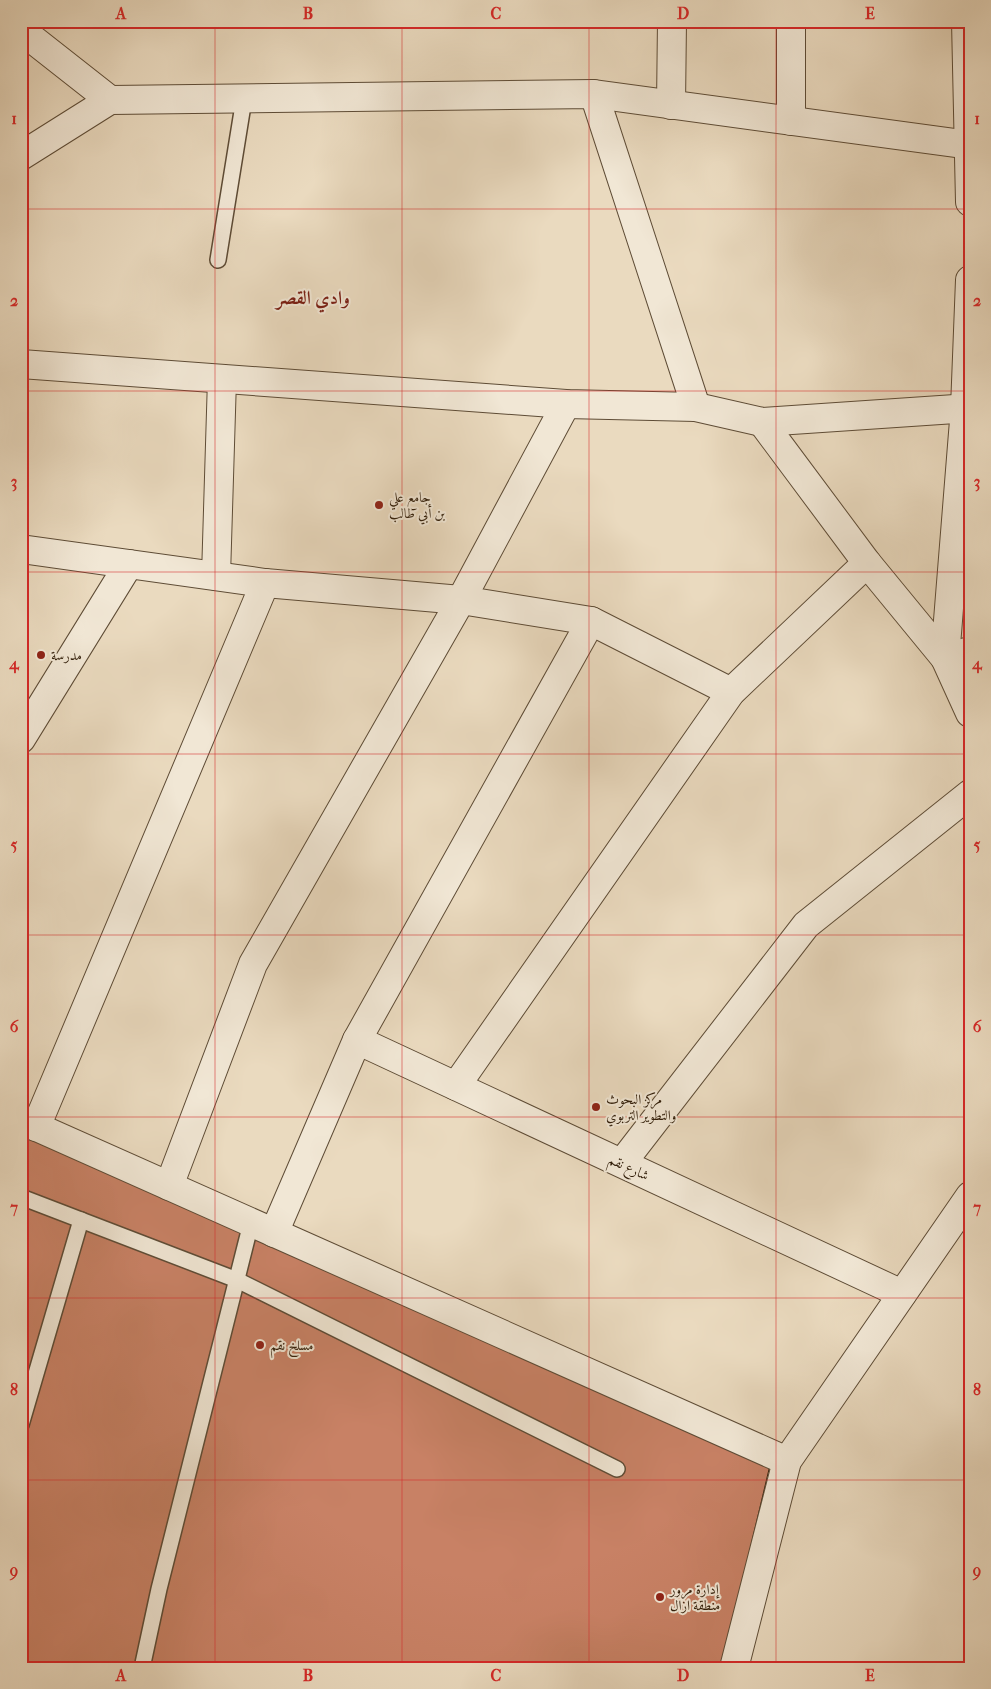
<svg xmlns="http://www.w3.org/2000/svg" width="991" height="1689" font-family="'IM FELL French Canon',Amiri,serif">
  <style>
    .building { fill: #c88165; stroke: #301d09 }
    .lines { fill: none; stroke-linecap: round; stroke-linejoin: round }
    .service-casing { stroke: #5e4c36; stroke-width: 18 }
    .minor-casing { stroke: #5e4c36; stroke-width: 30 }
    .service { stroke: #f1e7d5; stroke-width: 15 }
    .minor { stroke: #f1e7d5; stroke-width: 28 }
    .grid { fill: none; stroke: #d62828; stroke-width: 1; stroke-opacity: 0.55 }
    .poi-dot { fill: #8f2418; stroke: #f1e7d5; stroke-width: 2 }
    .labels { text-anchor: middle; stroke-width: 4; stroke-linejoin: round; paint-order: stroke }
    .poi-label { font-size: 14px; fill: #301d09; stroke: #f1e7d5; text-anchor: start }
    .street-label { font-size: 14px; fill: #301d09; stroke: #f1e7d5 }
    .district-label { font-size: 19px; font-weight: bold; fill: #7a1f14; stroke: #f1e7d5 }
    .neatline { fill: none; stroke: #d62828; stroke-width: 2 }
    .grid-label { font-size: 16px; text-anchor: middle; font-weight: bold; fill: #d62828 }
  </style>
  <rect width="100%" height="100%" fill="#eadabf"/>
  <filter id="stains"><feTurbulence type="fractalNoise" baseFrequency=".004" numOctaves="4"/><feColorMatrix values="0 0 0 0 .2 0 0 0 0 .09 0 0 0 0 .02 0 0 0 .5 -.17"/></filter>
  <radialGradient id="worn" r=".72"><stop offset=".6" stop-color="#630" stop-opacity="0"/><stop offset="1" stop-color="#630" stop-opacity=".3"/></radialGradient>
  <path class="building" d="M21 1135 770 1465 722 1668H21Z"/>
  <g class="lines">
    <g class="service-casing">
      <g id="service">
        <path d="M218 260 244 99"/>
        <path d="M21 1197 237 1280 617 1469"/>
        <path d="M21 1425 81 1220"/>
        <path d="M142 1668 159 1589 251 1223"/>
      </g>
    </g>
    <g class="minor-casing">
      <g id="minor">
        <path d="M966 21 970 202"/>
        <path d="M21 30 110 100"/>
        <path d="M594 94 696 407"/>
        <path d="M671 105 672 21"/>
        <path d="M791 121V21"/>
        <path d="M21 156 110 100 594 94 970 145"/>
        <path d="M970 280 965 408 945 658 970 713"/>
        <path d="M21 364 566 404 696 407 762 422 970 408"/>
        <path d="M762 422 867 563 945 658 970 651"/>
        <path d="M21 549 265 583 461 600 591 621 731 692"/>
        <path d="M216 576 222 379"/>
        <path d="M21 739 129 564"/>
        <path d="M357 1040 902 1294"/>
        <path d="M456 1086 731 692 867 563"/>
        <path d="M21 1120 787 1461"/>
        <path d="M36 1127 265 583"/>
        <path d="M622 1163 806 925 970 794"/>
        <path d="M169 1186 253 964 461 600 566 404"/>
        <path d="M274 1233 357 1040 591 621"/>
        <path d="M734 1668 787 1461 970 1196"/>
      </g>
    </g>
    <use href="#service" class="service"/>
    <use href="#minor" class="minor"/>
  </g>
  <path class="grid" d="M215 21V1668M402 21V1668M589 21V1668M776 21V1668M21 209H970M21 391H970M21 572H970M21 754H970M21 935H970M21 1117H970M21 1298H970M21 1480H970"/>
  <g class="poi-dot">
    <circle cx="379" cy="505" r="5"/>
    <circle cx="41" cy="655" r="5"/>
    <circle cx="596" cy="1107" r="5"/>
    <circle cx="260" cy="1345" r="5"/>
    <circle cx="660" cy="1597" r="5"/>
  </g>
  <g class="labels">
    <g class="poi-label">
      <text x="389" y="502">جامع علي<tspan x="389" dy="16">بن أبي طالب</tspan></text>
      <text x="51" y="660">مدرسة</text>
      <text x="606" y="1104">مركز البحوث<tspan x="606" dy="16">والتطوير التربوي</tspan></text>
      <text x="270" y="1350">مسلخ نقم</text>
      <text x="670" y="1594">إدارة مرور<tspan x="670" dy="16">منطقة ازال</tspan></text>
    </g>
    <g class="street-label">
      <text transform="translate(629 1167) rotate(25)" y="5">شارع نقم</text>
    </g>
    <g class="district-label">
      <text x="313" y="304">وادي القصر</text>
    </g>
  </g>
  <rect width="991" height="1689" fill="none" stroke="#eadabf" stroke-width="55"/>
  <rect x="28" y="28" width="936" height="1634" class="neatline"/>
  <g class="grid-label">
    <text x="121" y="19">A</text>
    <text x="308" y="19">B</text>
    <text x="496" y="19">C</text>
    <text x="683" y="19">D</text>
    <text x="870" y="19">E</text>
    <text x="14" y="124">1</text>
    <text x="977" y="124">1</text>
    <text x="14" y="306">2</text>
    <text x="977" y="306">2</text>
    <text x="14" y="487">3</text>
    <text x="977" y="487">3</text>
    <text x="14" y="669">4</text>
    <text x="977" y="669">4</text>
    <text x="14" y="850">5</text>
    <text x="977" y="850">5</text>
    <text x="14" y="1032">6</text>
    <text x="977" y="1032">6</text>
    <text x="14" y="1213">7</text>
    <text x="977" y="1213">7</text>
    <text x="14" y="1395">8</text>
    <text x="977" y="1395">8</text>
    <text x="14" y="1576">9</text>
    <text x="977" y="1576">9</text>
    <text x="121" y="1681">A</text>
    <text x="308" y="1681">B</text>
    <text x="496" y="1681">C</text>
    <text x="683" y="1681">D</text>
    <text x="870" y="1681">E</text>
  </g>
  <rect width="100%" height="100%" filter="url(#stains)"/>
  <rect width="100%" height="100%" fill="url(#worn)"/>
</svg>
